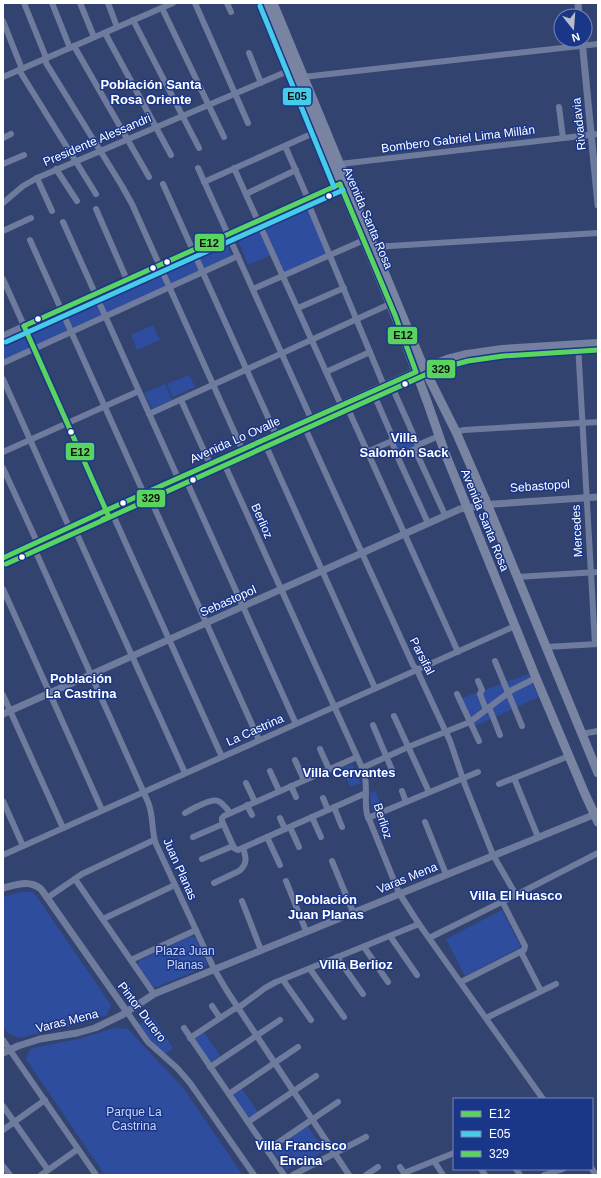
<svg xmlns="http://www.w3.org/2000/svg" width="601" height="1178" font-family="Helvetica,sans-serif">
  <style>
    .green { fill: #2e4d9f }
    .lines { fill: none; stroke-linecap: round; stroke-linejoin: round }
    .minor { stroke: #6f7b9d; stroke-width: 6 }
    .tertiary { stroke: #6f7b9d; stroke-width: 7 }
    .secondary { stroke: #7580a0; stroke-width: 8 }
    .primary { stroke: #7984a2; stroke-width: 9 }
    .bus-1-casing { stroke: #1a3688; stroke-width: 8 }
    .bus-2-casing { stroke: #1a3688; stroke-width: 8 }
    .bus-3-casing { stroke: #1a3688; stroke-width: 8 }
    .bus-1 { stroke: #5ad460; stroke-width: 5 }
    .bus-2 { stroke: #46cce9; stroke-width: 5 }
    .bus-3 { stroke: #5ad460; stroke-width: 5 }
    .bus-dot { fill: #fff; stroke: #1a3688; stroke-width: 1.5 }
    .labels { text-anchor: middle; stroke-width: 3; stroke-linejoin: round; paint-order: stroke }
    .street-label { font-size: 12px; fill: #fff; stroke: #1a3688 }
    .park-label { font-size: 12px; fill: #c8d5f9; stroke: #1a3688 }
    .neighbourhood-label { font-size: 13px; font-weight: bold; fill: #fff; stroke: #1a3688 }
    .line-badge { stroke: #1a3688; stroke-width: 1.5 }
    .pale-badge-label { font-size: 11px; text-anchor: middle; font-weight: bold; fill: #111 }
  </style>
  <rect width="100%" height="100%" fill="#33436f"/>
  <g class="green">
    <path d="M304 203 307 204 328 253 285 274 261 224Z"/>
    <path d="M259 228 271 255 248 265 237 238Z"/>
    <path d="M225 240 233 258 3 362V341Z"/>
    <path d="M153 325 160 340 137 350 131 335Z"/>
    <path d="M189 375 195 387 173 397 167 384Z"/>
    <path d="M165 384 172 400 152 409 144 393Z"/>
    <path d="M410 431 415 446 399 455 395 444V437Z"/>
    <path d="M529 674 531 679 471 718 462 698Z"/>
    <path d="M532 683 539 697 475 726 473 722 513 692Z"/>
    <path d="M352 764 361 783 350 787 342 768Z"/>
    <path d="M375 791 382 807 372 811 370 793Z"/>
    <path d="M21 892H32L37 897 111 1005 107 1015 75 1025 50 1030 21 1038 9 1034 3 1026V897Z"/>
    <path d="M502 910 521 947 465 976 446 939Z"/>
    <path d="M189 937H195L207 964 203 968 154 988 138 965 139 961Z"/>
    <path d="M153 1017 173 1048 165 1054 149 1038 139 1024Z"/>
    <path d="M114 1028 128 1029 184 1089 242 1174 105 1175 26 1059 30 1049 42 1046 79 1039Z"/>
    <path d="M204 1032 220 1056 209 1063 194 1039Z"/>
    <path d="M242 1089 258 1112 249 1119 233 1096Z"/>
    <path d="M308 1126 324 1151 300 1166 284 1141Z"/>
    <path d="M284 1143 297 1163 287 1170 273 1150Z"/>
  </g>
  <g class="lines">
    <g class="minor">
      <path d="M24 3 45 55 46 63 122 186 132 204 242 449"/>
      <path d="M52 3 70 48"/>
      <path d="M80 3 94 37"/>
      <path d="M108 3 117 27"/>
      <path d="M195 3 248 123"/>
      <path d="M227 3 231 12"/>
      <path d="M162 8 224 137"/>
      <path d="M133 20 199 148"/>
      <path d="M3 21 22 69"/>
      <path d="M105 33 171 155"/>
      <path d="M74 46 149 177"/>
      <path d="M249 53 261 83"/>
      <path d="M19 70 96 194"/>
      <path d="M3 77 173 3"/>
      <path d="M303 77 598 44"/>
      <path d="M559 107 563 138"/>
      <path d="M3 138 11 134"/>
      <path d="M285 146 306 194 308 203 384 386"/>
      <path d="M3 164 24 155"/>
      <path d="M340 164 598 134"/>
      <path d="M198 168 313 423"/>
      <path d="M234 168 341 405"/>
      <path d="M56 169 77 201"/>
      <path d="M37 178 52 211"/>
      <path d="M204 182 318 131"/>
      <path d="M163 184 276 435"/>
      <path d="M246 194 296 170"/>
      <path d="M3 203 23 186 37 178 293 69"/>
      <path d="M96 209 127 280"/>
      <path d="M63 222 178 478"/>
      <path d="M3 231 31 218"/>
      <path d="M30 240 144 494"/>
      <path d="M374 247 598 233"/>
      <path d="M3 279 109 515"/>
      <path d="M253 289 364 240"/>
      <path d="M298 308 344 288"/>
      <path d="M578 344 595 644"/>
      <path d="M3 363 238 256"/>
      <path d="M326 372 370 352"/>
      <path d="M3 379 69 527"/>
      <path d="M393 389 418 445 416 452 445 515"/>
      <path d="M375 397 392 436 393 445 399 460 428 523"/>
      <path d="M181 400 210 464"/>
      <path d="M348 409 458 652"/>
      <path d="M149 414 390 304"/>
      <path d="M305 428 413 665 417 670 450 741 465 785 493 855 516 895"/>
      <path d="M456 432 464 430 598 422"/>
      <path d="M418 445 439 436"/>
      <path d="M266 446 375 688"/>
      <path d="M3 452 139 391"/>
      <path d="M367 452 392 441"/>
      <path d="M398 457 417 448"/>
      <path d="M223 461 364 772C368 786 364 801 367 814L399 893 419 924 543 1099"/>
      <path d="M3 468 37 542"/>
      <path d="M187 482 296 724"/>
      <path d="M150 498 259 740"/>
      <path d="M113 515 222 757"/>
      <path d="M76 532 185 773"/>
      <path d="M35 550 148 802C154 816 151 831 156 844L214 969 227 991 349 1175"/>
      <path d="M517 577 598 572"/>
      <path d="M3 589 102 810"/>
      <path d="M546 647 598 644"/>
      <path d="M495 661 522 726"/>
      <path d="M478 681 482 690 480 694 486 710"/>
      <path d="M457 694 479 741"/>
      <path d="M3 695 63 828"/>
      <path d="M489 707 500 735"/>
      <path d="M394 716 429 792"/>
      <path d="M373 725 392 770"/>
      <path d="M581 734 598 731"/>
      <path d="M320 749 329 769"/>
      <path d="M357 757 224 816 222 818V821L234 848 238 850 366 793"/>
      <path d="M295 760 304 780"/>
      <path d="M362 768 408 747 470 722 512 690 536 678"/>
      <path d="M270 771 279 791"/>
      <path d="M514 778 538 837"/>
      <path d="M246 783 255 802"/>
      <path d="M499 784 569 756"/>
      <path d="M291 786 296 797"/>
      <path d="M402 791 406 802"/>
      <path d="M323 798 328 810"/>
      <path d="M3 801 23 846"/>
      <path d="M247 805 252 815"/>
      <path d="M334 807 342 827"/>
      <path d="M185 813C192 809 211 798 218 801 223 803 227 809 230 813"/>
      <path d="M312 817 321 837"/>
      <path d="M280 818 285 829"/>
      <path d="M368 818 478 772"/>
      <path d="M425 822 446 874"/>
      <path d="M290 827 299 847"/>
      <path d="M193 837 223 824"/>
      <path d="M267 837 280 865"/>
      <path d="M3 855 515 626"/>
      <path d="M202 859 233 846"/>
      <path d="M332 861 353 912"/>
      <path d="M75 879 154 994"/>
      <path d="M286 881 306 931"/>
      <path d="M214 883 239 871C248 864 246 857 243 848"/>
      <path d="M47 898 82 874 154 840"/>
      <path d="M242 901 261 950"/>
      <path d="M103 919 175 885"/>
      <path d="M390 936 417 975"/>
      <path d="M429 938 516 895 598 853"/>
      <path d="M364 947 388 982"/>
      <path d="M521 952 541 991"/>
      <path d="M337 957 363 994"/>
      <path d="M131 960 196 930"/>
      <path d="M310 969 344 1017"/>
      <path d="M283 980 311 1020"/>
      <path d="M461 982 524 950 525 946 502 901"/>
      <path d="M212 1006 220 1018"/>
      <path d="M127 1012 148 1042 177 1068 190 1083 254 1175"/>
      <path d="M486 1018 556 984"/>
      <path d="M184 1028 284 1175"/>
      <path d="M190 1038 234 1009 238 1008 265 988 276 982 419 924"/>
      <path d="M3 1040 96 1175"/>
      <path d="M210 1067 280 1020"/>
      <path d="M229 1094 298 1047"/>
      <path d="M3 1106 48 1170"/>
      <path d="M248 1122 316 1076"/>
      <path d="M3 1130 45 1100"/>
      <path d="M267 1150 338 1102"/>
      <path d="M434 1161 443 1175"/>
      <path d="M3 1166 10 1175"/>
      <path d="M400 1167 404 1173 454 1153"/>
      <path d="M481 1169 485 1175"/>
      <path d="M516 1169 520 1175"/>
      <path d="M592 1169 596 1175"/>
      <path d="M41 1175 78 1149"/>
      <path d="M293 1175 366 1137"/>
      <path d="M366 1175 378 1167"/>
      <path d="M544 1175 563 1169"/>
    </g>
    <g class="tertiary">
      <path d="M578 3 579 16"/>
      <path d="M582 40 598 205"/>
      <path d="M3 336 340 184V178"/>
      <path d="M3 714 460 509 494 504 598 497"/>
      <path d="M3 888C16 885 29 879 41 889L127 1012"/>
      <path d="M3 1053 18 1046 40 1039 77 1033 95 1028 122 1015 154 994 598 813"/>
    </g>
    <g class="secondary">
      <path d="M3 558 307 421 424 368 447 359 467 354 502 349 598 343"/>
      <path d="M3 564 433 371"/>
    </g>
    <g class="primary">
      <path d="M266 3 395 315 428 404 445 453 536 678 585 794 598 822"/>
      <path d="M273 3 424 368 456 432 486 501 598 773"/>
    </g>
    <g class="bus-1-casing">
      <g id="bus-1">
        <path d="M24 326 340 184"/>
        <path d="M24 326 109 517 103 519"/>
        <path d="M3 558 107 510 416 372 395 315 340 184"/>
      </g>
    </g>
    <g class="bus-2-casing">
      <g id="bus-2">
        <path d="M260 6 334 187"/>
        <path d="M6 342 343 190"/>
      </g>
    </g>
    <g class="bus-3-casing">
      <path id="bus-3" d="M6 564 427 374 449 366 468 361 503 356 598 350"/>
    </g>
    <use href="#bus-1" class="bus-1"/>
    <use href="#bus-2" class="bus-2"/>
    <use href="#bus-3" class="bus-3"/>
  </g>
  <g class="bus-dot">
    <circle cx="329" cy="196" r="3.5"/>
    <circle cx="167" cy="262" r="3.5"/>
    <circle cx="153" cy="268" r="3.5"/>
    <circle cx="38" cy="319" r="3.5"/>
    <circle cx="405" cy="384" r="3.5"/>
    <circle cx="71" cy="432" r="3.5"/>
    <circle cx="193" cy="480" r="3.5"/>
    <circle cx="123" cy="503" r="3.5"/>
    <circle cx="22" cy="557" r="3.5"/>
  </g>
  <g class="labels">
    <g class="street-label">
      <text transform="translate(579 124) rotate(-96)" y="4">Rivadavia</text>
      <text transform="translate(458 139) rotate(-7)" y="4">Bombero Gabriel Lima Millán</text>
      <text transform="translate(97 140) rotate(-23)" y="4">Presidente Alessandri</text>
      <text transform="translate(368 218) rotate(67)" y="4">Avenida Santa Rosa</text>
      <text transform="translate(235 440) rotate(-24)" y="4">Avenida Lo Ovalle</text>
      <text transform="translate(540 486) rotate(-4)" y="4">Sebastopol</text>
      <text transform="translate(485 520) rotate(68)" y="4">Avenida Santa Rosa</text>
      <text transform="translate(262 521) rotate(66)" y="4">Berlioz</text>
      <text transform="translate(577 531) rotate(-93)" y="4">Mercedes</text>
      <text transform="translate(228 601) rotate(-24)" y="4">Sebastopol</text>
      <text transform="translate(422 656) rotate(63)" y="4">Parsifal</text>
      <text transform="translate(255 730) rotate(-24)" y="4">La Castrina</text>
      <text transform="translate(383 821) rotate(72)" y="4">Berlioz</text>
      <text transform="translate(180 869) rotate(66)" y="4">Juan Planas</text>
      <text transform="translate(407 878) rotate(-22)" y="4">Varas Mena</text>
      <text transform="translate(142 1012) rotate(53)" y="4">Pintor Durero</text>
      <text transform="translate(67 1021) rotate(-14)" y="4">Varas Mena</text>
    </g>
    <g class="park-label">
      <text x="185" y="955">Plaza Juan<tspan x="185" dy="14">Planas</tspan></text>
      <text x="134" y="1116">Parque La<tspan x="134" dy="14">Castrina</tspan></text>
    </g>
    <g class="neighbourhood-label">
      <text x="151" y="89">Población Santa<tspan x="151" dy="15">Rosa Oriente</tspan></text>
      <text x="404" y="442">Villa<tspan x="404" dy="15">Salomón Sack</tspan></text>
      <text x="81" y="683">Población<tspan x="81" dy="15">La Castrina</tspan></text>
      <text x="349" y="777">Villa Cervantes</text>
      <text x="516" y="900">Villa El Huasco</text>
      <text x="326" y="904">Población<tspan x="326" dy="15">Juan Planas</tspan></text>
      <text x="356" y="969">Villa Berlioz</text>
      <text x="301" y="1150">Villa Francisco<tspan x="301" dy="15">Encina</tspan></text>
    </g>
  </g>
  <g class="line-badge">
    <rect x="282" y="87" width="30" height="19" rx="4" fill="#46cce9"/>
    <rect x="194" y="233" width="31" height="19" rx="4" fill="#5ad460"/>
    <rect x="387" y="326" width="31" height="19" rx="4" fill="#5ad460"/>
    <rect x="426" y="359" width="30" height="20" rx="4" fill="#5ad460"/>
    <rect x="65" y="442" width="30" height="19" rx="4" fill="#5ad460"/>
    <rect x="136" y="489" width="30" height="19" rx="4" fill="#5ad460"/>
  </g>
  <g class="pale-badge-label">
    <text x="297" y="100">E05</text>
    <text x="209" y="247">E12</text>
    <text x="403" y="339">E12</text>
    <text x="441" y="373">329</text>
    <text x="80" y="456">E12</text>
    <text x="151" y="502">329</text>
  </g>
  <rect width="601" height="1178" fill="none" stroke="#ffffff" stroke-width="8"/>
  <rect x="453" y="1098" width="140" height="72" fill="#1a3688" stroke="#7686b8"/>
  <rect x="461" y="1111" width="20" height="6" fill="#5ad460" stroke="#7686b8"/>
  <text x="489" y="1118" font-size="12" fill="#ffffff">E12</text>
  <rect x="461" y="1131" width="20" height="6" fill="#46cce9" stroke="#7686b8"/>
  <text x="489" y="1138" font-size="12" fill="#ffffff">E05</text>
  <rect x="461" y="1151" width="20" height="6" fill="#5ad460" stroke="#7686b8"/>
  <text x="489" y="1158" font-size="12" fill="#ffffff">329</text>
  <g transform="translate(573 28) rotate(163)"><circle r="19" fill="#1a3688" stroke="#7686b8"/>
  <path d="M0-3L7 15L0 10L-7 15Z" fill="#b8bdcd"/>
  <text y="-6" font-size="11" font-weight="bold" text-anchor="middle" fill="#ffffff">N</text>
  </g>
</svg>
